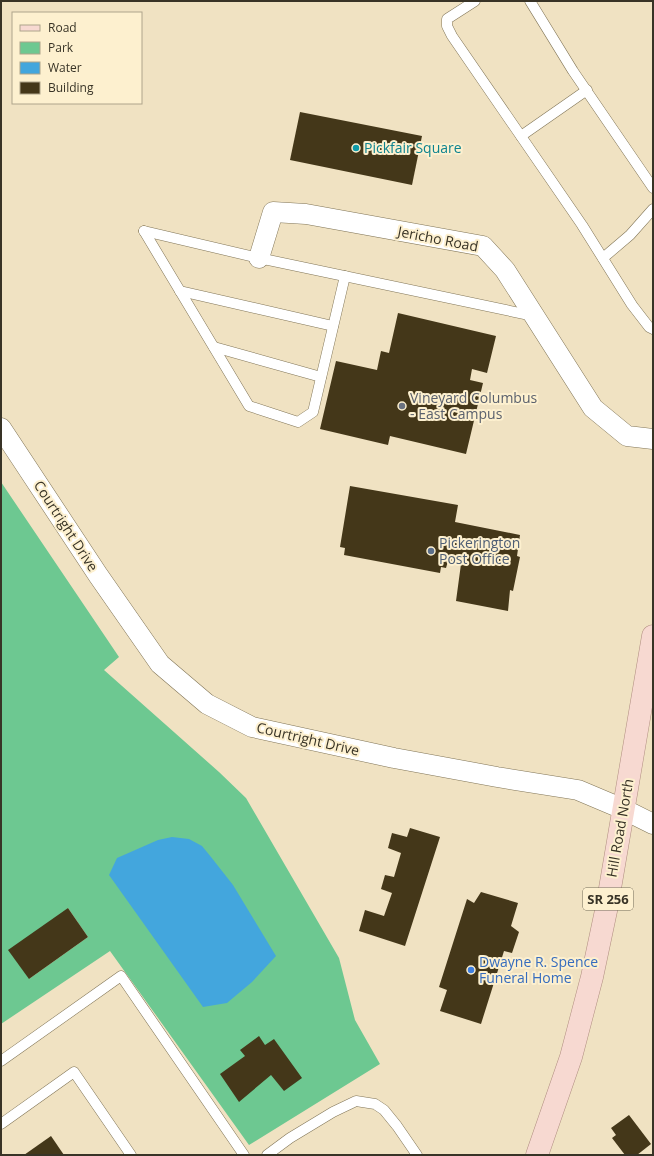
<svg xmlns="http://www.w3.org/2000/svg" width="654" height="1156" font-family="'Open Sans',sans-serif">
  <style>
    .green { fill: #6dc891; fill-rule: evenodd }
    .water { fill: #43a6dd }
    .building { fill: #443719 }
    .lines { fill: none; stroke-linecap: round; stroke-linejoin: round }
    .service-casing { stroke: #817557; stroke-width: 11 }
    .minor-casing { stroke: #817557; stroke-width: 21 }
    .primary-casing { stroke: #b08e81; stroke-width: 23 }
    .service { stroke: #fff; stroke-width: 10 }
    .minor { stroke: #fff; stroke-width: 20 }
    .primary { stroke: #f7d9d1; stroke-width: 22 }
    .culture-dot { fill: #0f9aa8; stroke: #fdf0cf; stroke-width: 1.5 }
    .worship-dot { fill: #6b7280; stroke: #fdf0cf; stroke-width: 1.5 }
    .service-dot { fill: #5c6f8a; stroke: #fdf0cf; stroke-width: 1.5 }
    .shop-dot { fill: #3f7fe0; stroke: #fdf0cf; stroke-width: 1.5 }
    .labels { text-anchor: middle; stroke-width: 4; stroke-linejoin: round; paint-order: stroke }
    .shield { fill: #fdf0cf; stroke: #736c59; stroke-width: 1 }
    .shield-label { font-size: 13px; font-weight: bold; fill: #383326 }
    .culture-label { font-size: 14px; fill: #0d838f; stroke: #fdf0cf; text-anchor: start }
    .street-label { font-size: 14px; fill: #383326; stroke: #fdf0cf }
    .worship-label { font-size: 14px; fill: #5b616d; stroke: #fdf0cf; text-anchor: start }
    .service-label { font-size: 14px; fill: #4e5e75; stroke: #fdf0cf; text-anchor: start }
    .shop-label { font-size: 14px; fill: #366cbe; stroke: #fdf0cf; text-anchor: start }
  </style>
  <rect width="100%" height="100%" fill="#f0e2c2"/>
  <path class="green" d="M1 482 119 657 104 670 219 772 246 798 339 958 355 1020 380 1064 249 1145 110 951 1 1024V966L2 965 1 963ZM68 908 88 937 29 979Z"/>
  <path class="water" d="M172 837 189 839 202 846 211 857 233 885 276 956 252 982 227 1003 203 1007 109 875 117 858 158 840Z"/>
  <g class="building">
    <path d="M300 112 422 136 412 185 290 160Z"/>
    <path d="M398 313 496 336 487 373 472 369 470 380 483 383 466 454 390 436 388 445 320 429 336 361 377 370 381 351 389 353Z"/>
    <path d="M350 486 458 505 455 522 520 535 517 556 520 557 513 591 510 590 508 611 456 601 461 564 448 561 446 568 441 567 440 573 344 555 345 548 340 547Z"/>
    <path d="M410 828 440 837 405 946 359 931 365 910 384 916 392 893 381 889 385 875 394 877 401 853 388 848 392 833 407 837Z"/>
    <path d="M481 892 518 903 511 926 519 932 512 953 504 951 481 1024 440 1011 447 990 439 987 467 899 474 903Z"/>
    <path d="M68 908 88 937 29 979 8 950Z"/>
    <path d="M259 1036 265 1045 274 1039 302 1078 284 1091 271 1075 239 1102 220 1074 245 1056 240 1050Z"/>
    <path d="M629 1115 651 1144 637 1155H625L612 1138 616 1135 611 1128Z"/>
    <path d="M51 1136 64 1155H24Z"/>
  </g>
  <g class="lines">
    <g class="service-casing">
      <g id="service">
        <path d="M475 1 447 19V26L452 36 582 225 632 305 649 327 653 329"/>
        <path d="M530 1 573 71 653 188"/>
        <path d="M521 136 587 90"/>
        <path d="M144 231 249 406 298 422 313 412 345 276"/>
        <path d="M144 231 259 258 534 316"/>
        <path d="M603 258 630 235 653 209"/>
        <path d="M180 291 333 326"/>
        <path d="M214 347 321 377"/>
        <path d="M1 1061 121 976 244 1155"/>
        <path d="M1 1124 74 1072 131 1155"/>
        <path d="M267 1155 290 1138 333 1112 356 1101 375 1104 384 1110 397 1126 417 1155"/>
      </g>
    </g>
    <g class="minor-casing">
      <g id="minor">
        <path d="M259 258 273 212 306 214 483 246 505 270 593 408 627 436 653 439"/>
        <path d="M1 428 98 575 160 664 207 704 252 727 394 758 497 777 578 790 623 809 653 824"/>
      </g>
    </g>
    <g class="primary-casing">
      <path id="primary" d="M537 1155 571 1057 592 977 607 906 653 636"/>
    </g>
    <use href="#service" class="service"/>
    <use href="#minor" class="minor"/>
    <use href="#primary" class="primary"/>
  </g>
  <circle class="culture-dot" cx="356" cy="148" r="4"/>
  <circle class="worship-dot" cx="402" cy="406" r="4"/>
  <circle class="service-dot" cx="431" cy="551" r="4"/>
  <circle class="shop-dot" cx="471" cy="970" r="4"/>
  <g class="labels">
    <rect class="shield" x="583" y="888" width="50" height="22" rx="3"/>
    <g class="shield-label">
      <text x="608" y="904">SR 256</text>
    </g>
    <g class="culture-label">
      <text x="364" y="153">Pickfair Square</text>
    </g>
    <g class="street-label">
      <text transform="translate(438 239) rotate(11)" y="5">Jericho Road</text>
      <text transform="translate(66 526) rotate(57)" y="5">Courtright Drive</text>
      <text transform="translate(308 739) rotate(13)" y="5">Courtright Drive</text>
      <text transform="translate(620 828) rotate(-80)" y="5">Hill Road North</text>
    </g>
    <g class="worship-label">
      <text x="410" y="403">Vineyard Columbus<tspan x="410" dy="16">- East Campus</tspan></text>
    </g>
    <g class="service-label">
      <text x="439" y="548">Pickerington<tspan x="439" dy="16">Post Office</tspan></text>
    </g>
    <g class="shop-label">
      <text x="479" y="967">Dwayne R. Spence<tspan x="479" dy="16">Funeral Home</tspan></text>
    </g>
  </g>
  <rect width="654" height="1156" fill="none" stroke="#383326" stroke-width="4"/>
  <rect x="12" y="12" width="130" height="92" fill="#fdf0cf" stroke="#aea48b"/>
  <rect x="20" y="25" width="20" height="6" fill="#f7d9d1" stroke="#aea48b"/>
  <text x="48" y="32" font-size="12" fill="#383326">Road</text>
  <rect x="20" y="42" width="20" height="12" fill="#6dc891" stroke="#aea48b"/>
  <text x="48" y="52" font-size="12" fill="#383326">Park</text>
  <rect x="20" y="62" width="20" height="12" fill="#43a6dd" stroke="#aea48b"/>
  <text x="48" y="72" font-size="12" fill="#383326">Water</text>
  <rect x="20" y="82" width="20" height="12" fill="#443719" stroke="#aea48b"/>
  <text x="48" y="92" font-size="12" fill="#383326">Building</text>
</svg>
